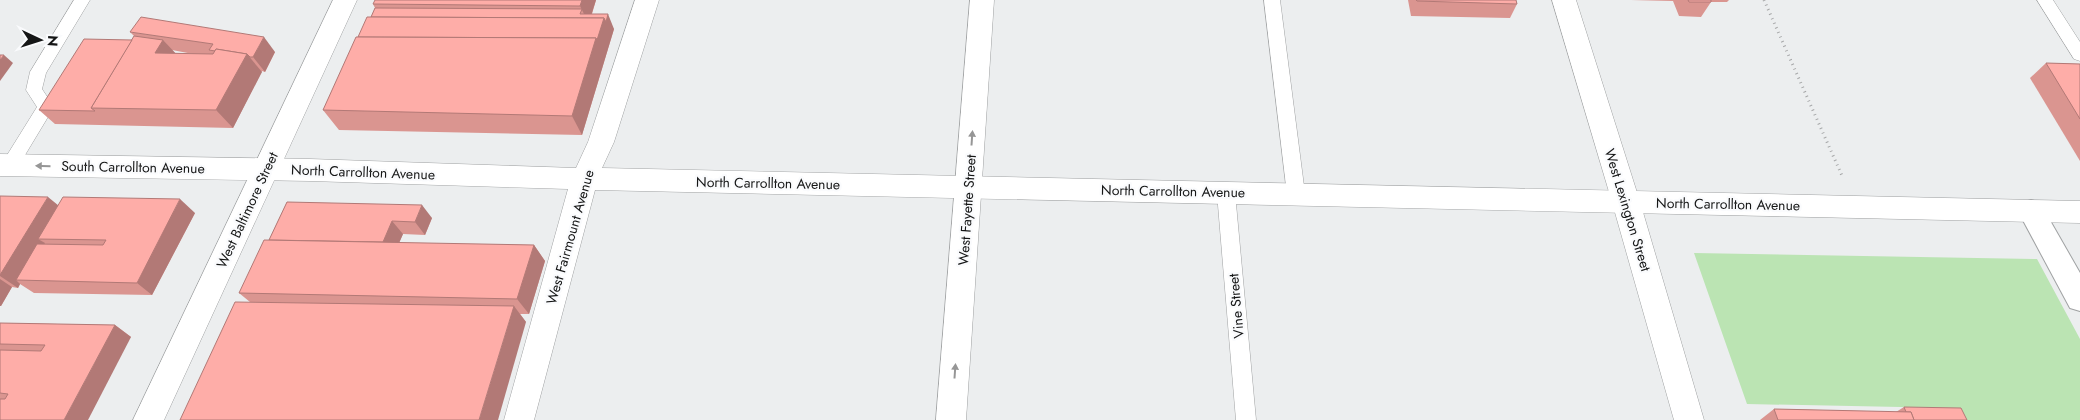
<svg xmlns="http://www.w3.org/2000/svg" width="2080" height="420" font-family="Jost,sans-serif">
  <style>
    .green { fill: #bbe4b3 }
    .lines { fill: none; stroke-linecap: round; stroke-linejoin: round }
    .service-casing { stroke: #9fa1a2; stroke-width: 1 }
    .pedestrian-casing { stroke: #9fa1a2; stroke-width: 2 }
    .minor-casing { stroke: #9fa1a2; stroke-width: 1 }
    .tertiary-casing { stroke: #9fa1a2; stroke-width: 1 }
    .secondary-casing { stroke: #9fa1a2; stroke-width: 1 }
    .path { stroke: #a7a8a9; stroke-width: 3; stroke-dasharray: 1 4; stroke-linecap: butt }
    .service { fill: #fff; fill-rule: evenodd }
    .pedestrian { fill: #fff; fill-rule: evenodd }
    .minor { fill: #fff; fill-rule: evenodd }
    .tertiary { fill: #fff; fill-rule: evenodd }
    .secondary { fill: #fff; fill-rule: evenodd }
    .wall { fill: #da9590; fill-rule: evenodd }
    .shaded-wall { fill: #b27976 }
    .building { fill: #feada8; stroke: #b27976 }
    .oneway { fill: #969696 }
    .labels { text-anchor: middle; stroke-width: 4.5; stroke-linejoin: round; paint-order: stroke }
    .street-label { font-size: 14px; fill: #151616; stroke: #fafbfd }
  </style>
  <rect width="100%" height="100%" fill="#eceeef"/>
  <path class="green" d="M1694 253 2037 259 2080 339V420H1956L1950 408 1747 404Z"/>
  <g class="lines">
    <g class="service-casing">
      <g id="service">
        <path d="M74 0H90L46 73 42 89 54 107 16 170 10 172 4 170 1 165 4 160 37 107 26 90 30 72Z"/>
        <path d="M1264 0H1280L1305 194 1302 199 1296 201 1290 199 1287 194Z"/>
        <path d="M2037 0H2053L2080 42V61L2074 59Z"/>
        <path d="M1226 186 1232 188 1235 193 1256 420H1236L1217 193 1220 188Z"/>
      </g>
    </g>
    <g class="pedestrian-casing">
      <path id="pedestrian" d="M2031 200 2040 203 2080 273V311L2070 308 2018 211 2022 203Z"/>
    </g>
    <g class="minor-casing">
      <path id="minor" d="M635 0H659L614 142 602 168 2080 201V223L595 190 534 420H504L568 189 310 181 0 176V154L310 159 576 168 588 142Z"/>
    </g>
    <g class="tertiary-casing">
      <g id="tertiary">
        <path d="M970 0H994L966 420H936Z"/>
        <path d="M1552 0H1576L1640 202 1704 420H1674L1612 202Z"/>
      </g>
    </g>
    <g class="secondary-casing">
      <path id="secondary" d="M333 0H357L164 420H133Z"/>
    </g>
    <path class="path" d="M1764 0 1843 178"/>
    <use href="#service" class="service"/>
    <use href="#pedestrian" class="pedestrian"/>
    <use href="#minor" class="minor"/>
    <use href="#tertiary" class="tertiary"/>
    <use href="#secondary" class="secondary"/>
  </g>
  <g class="wall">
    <path d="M596 0 592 14 614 29 582 135 339 130 323 110 358 37 371 17 375 8 373 4Z"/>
    <path d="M1408 0H1516L1517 4 1510 18 1411 16Z"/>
    <path d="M1631 0H1729L1727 2H1711L1701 17 1679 16 1673 1Z"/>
    <path d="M130 32 275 52 265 72 262 71 233 128 55 124 39 110 132 40 134 36ZM172 50 193 54 175 53Z"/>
    <path d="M2046 63 2080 64V161L2030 78Z"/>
    <path d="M0 196 58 206 195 213 152 295 34 293 20 284 18 288 12 287 1 306H0Z"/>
    <path d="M287 202 432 218 425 235 403 234 399 243 534 245 545 261 529 314H520L526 322 250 302 239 293 269 240Z"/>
    <path d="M0 323 115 325 131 337 0 420Z"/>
    <path d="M1904 407 1967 420H1760L1774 409 1896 412Z"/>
  </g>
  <g class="shaded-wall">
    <path d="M582 0H596L589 22H588L580 6Z"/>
    <path d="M608 14 614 29 582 135 572 116 596 38 604 18Z"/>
    <path d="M264 37 275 52 265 72 253 57Z"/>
    <path d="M163 40 180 58 155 53Z"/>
    <path d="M247 54 262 72 233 128 216 110Z"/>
    <path d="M4 55 13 63 0 81V60Z"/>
    <path d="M48 197 64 210 38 239 45 243 22 280H16L20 284 18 288 0 276V275Z"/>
    <path d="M180 199 195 213 152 295 137 283Z"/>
    <path d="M422 205 432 218 425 235 415 222Z"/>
    <path d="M392 221 403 234 393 257 382 244Z"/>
    <path d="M534 245 545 261 529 314 517 299Z"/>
    <path d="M0 279 12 287 1 306H0Z"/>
    <path d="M514 306 526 322 498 420H479Z"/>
    <path d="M115 325 131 337 88 420H64Z"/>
  </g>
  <g class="building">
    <path d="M375 0H582L580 6 373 4Z"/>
    <path d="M1416 0H1516L1517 4 1417 1Z"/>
    <path d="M1688 0H1711V2H1689Z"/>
    <path d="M375 8 582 9 580 14H608L606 22 604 18 371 17Z"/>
    <path d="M141 17 264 37 253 57H250L247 54 216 49 215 51 209 50 213 44 130 32Z"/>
    <path d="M367 17 604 18 597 40 596 38 358 37Z"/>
    <path d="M134 36 163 40 155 53 213 54 216 49 247 54 216 110 91 108Z"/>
    <path d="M356 37 596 38 572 116 323 110Z"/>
    <path d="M84 39 132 40 91 108 95 111 39 110Z"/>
    <path d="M0 55H4L0 60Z"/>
    <path d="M2046 63 2080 64V119Z"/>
    <path d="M0 196 48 197 0 275Z"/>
    <path d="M63 197 180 199 137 283 16 280 37 244 103 245 106 240 38 239Z"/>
    <path d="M287 202 422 205 415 222 392 221 383 242 269 240Z"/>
    <path d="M264 240 534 245 517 299 239 293Z"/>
    <path d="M235 302 514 306 479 420H180Z"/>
    <path d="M0 323 115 325 64 420H0V399H5L8 394 0 393V350L41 351 45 345 0 344Z"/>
    <path d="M1904 407 1961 408 1967 420H1914L1911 412H1906Z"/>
    <path d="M1774 409 1911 412 1914 420H1778Z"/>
  </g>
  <defs><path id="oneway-solid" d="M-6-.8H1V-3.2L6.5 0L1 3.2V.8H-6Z" transform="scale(1.25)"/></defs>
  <g class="oneway">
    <use href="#oneway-solid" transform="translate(972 138) rotate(-86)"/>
    <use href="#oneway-solid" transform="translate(43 166) rotate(-179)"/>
    <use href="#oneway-solid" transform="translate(955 371) rotate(-86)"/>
  </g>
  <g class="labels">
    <g class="street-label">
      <text transform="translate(133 167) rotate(1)" y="5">South Carrollton Avenue</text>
      <text transform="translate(363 172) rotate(2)" y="5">North Carrollton Avenue</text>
      <text transform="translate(768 183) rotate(1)" y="5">North Carrollton Avenue</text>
      <text transform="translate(1173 191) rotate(1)" y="5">North Carrollton Avenue</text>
      <text transform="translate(1728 204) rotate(1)" y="5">North Carrollton Avenue</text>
      <text transform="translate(247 210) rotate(-65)" y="5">West Baltimore Street</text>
      <text transform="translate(967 210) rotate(-86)" y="5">West Fayette Street</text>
      <text transform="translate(1628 210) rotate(73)" y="5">West Lexington Street</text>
      <text transform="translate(570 237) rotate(-74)" y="5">West Fairmount Avenue</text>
      <text transform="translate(1236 306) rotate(-95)" y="5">Vine Street</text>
    </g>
  </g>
  <g transform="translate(40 40) rotate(94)" stroke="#fafbfd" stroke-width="4" paint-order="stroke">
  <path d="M0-4L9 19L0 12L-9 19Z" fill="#151616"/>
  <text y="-8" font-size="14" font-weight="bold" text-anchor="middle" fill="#151616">N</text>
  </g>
</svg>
